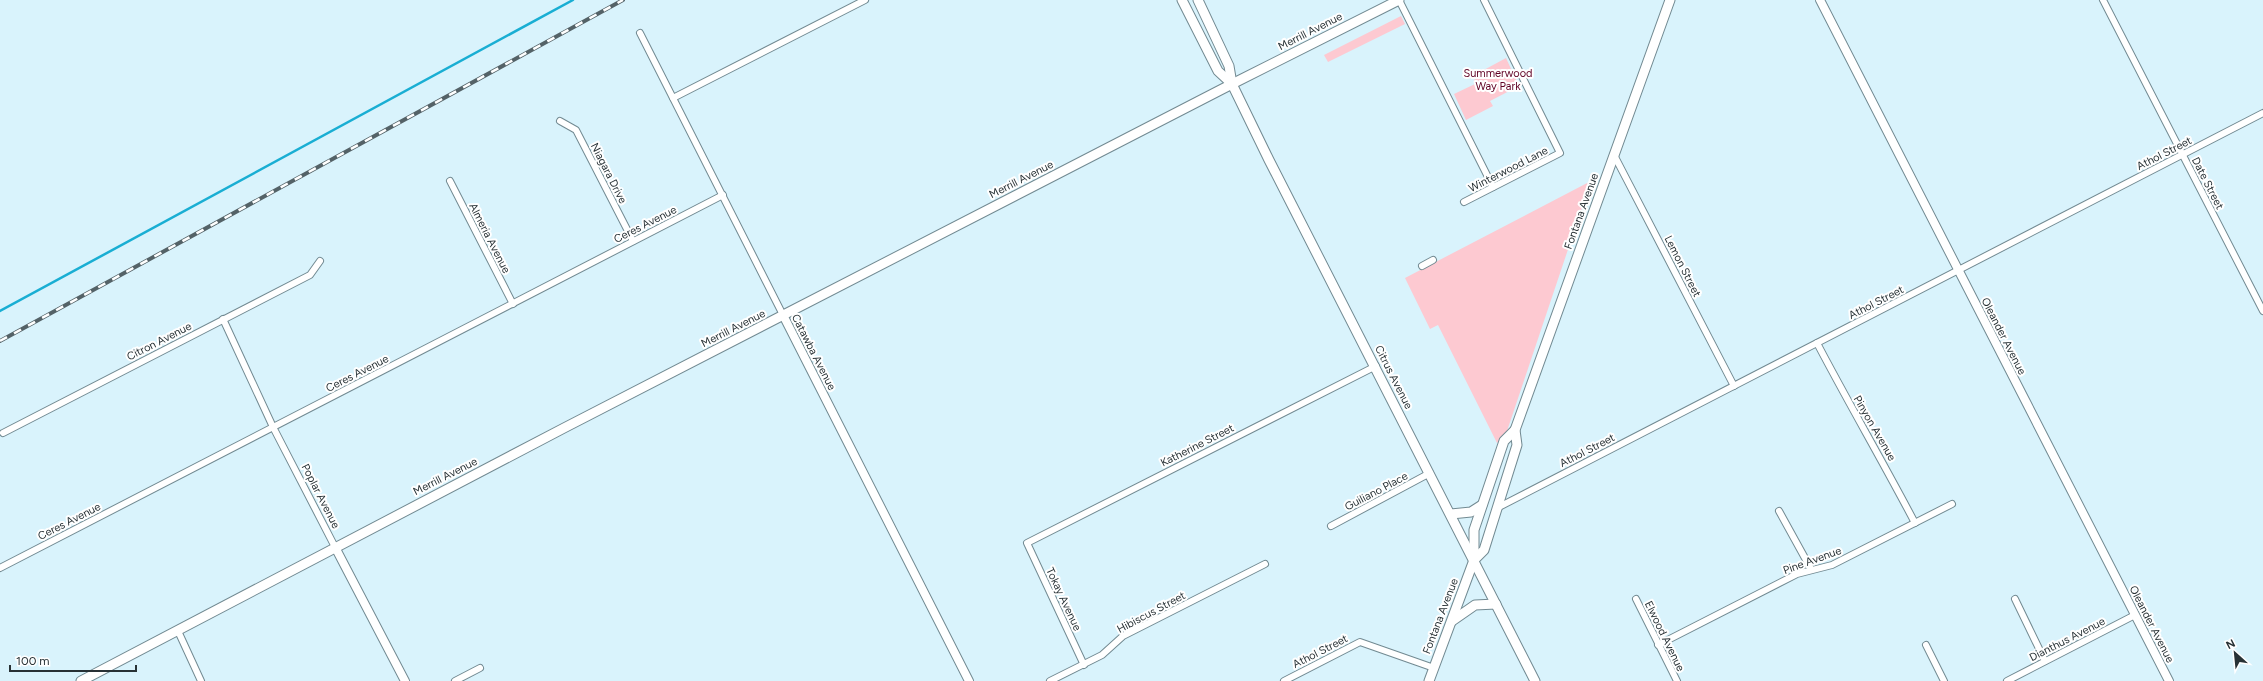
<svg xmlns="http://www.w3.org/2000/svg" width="2263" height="681" font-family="Figtree,sans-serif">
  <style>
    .green { fill: #fdc9d1 }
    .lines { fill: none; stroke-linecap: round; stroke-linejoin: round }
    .stream { stroke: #19aed3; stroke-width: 2.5 }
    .minor-casing { stroke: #728a92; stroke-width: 8 }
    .tertiary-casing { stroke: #728a92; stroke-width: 10 }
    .secondary-casing { stroke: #728a92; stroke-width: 11 }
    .minor { stroke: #fff; stroke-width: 6 }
    .tertiary { stroke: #fff; stroke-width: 8 }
    .secondary { stroke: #fff; stroke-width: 9 }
    .rail-casing { stroke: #546267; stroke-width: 4 }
    .rail { stroke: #fff; stroke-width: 2.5; stroke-dasharray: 8; stroke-linecap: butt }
    .labels { text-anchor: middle; stroke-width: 4; stroke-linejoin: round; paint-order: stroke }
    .street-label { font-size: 11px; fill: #273135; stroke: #fff }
    .park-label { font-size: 11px; fill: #600325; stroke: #fff }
  </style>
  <rect width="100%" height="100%" fill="#d9f3fc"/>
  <g class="green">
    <path d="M1401 16 1405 24 1328 62 1324 55Z"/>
    <path d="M1506 58 1519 86 1490 101 1493 106 1466 120 1454 94 1475 84 1474 80 1483 74 1482 71Z"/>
    <path d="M1591 181 1506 434 1497 443 1438 325 1430 329 1405 278Z"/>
  </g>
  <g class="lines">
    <path class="stream" d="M0 311 573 0"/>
    <g class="minor-casing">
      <g id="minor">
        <path d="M1399 0 1493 187"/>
        <path d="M2103 0 2263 311"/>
        <path d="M640 33 783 315"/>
        <path d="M673 98 865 0"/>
        <path d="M560 121 576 130 633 241"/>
        <path d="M1614 155 1734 386"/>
        <path d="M450 181 513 304"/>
        <path d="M1464 202 1560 153 1484 0"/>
        <path d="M1422 266 1433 260"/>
        <path d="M223 319 273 427 335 547"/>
        <path d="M1817 343C1849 404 1883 462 1915 523"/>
        <path d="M3 433 310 275 320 261"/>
        <path d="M1497 508 2263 113"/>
        <path d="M1779 511 1811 569"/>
        <path d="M1331 526 1430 473"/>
        <path d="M0 568 723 195"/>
        <path d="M1636 599 1677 681"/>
        <path d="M2015 599 2045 661"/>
        <path d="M178 631 201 681"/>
        <path d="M1658 645 1797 574 1832 565 1952 504"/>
        <path d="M1926 645 1944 681"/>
        <path d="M1084 665 1027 543 1376 366"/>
        <path d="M455 681 480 668"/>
        <path d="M1050 681 1102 655 1123 636 1265 564"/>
        <path d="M1284 681 1360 642 1434 668"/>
        <path d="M2007 681 2135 615"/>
      </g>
    </g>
    <g class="tertiary-casing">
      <g id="tertiary">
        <path d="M1820 0 2169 681"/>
        <path d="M783 315 969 681"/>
        <path d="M335 547 405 681"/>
      </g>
    </g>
    <g class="secondary-casing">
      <g id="secondary">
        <path d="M1182 0 1218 71 1232 84"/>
        <path d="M1198 0 1229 66 1232 84 1269 160 1535 681"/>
        <path d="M1451 514 1471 512 1482 505"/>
        <path d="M1474 557V530L1504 441 1515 430"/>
        <path d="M1452 621 1475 605 1496 604"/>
        <path d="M81 681 564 428 1232 84 1399 0"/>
        <path d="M1429 681 1474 560 1484 550 1517 445 1515 430 1670 0"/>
      </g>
    </g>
    <use href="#minor" class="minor"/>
    <use href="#tertiary" class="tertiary"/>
    <use href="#secondary" class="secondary"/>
    <g class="rail-casing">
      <path id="rail" d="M0 341 623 0"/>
    </g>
    <use href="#rail" class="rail"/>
  </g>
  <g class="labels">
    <g class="street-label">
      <text transform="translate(1310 31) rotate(-27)" y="4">Merrill Avenue</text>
      <text transform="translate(2164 153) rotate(-27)" y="4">Athol Street</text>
      <text transform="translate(1508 169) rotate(-27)" y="4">Winterwood Lane</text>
      <text transform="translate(609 173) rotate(63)" y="4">Niagara Drive</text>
      <text transform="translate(1021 179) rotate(-27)" y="4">Merrill Avenue</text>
      <text transform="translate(2208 183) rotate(63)" y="4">Date Street</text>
      <text transform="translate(1581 211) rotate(-70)" y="4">Fontana Avenue</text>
      <text transform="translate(645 224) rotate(-27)" y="4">Ceres Avenue</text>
      <text transform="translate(490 238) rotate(63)" y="4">Almeria Avenue</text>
      <text transform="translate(1683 266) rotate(63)" y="4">Lemon Street</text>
      <text transform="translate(1876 302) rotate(-27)" y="4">Athol Street</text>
      <text transform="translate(733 328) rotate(-27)" y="4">Merrill Avenue</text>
      <text transform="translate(2004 336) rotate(63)" y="4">Oleander Avenue</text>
      <text transform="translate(159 341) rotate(-27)" y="4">Citron Avenue</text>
      <text transform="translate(814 352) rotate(63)" y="4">Catawba Avenue</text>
      <text transform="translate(357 373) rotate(-27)" y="4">Ceres Avenue</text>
      <text transform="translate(1394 377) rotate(63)" y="4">Citrus Avenue</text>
      <text transform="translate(1875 428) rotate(60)" y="4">Pinyon Avenue</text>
      <text transform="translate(1197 445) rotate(-27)" y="4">Katherine Street</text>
      <text transform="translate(1587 450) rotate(-27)" y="4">Athol Street</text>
      <text transform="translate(445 476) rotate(-27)" y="4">Merrill Avenue</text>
      <text transform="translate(1376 491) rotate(-28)" y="4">Guiliano Place</text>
      <text transform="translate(321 496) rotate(63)" y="4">Poplar Avenue</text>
      <text transform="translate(69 521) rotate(-27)" y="4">Ceres Avenue</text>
      <text transform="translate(1812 560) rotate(-20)" y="4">Pine Avenue</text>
      <text transform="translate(1064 599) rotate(65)" y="4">Tokay Avenue</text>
      <text transform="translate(1151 612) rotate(-28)" y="4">Hibiscus Street</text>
      <text transform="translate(1440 616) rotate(-69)" y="4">Fontana Avenue</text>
      <text transform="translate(2152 624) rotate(63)" y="4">Oleander Avenue</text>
      <text transform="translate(1665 636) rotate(64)" y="4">Elwood Avenue</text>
      <text transform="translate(2067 639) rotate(-27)" y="4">Dianthus Avenue</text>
      <text transform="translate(1320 651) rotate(-27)" y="4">Athol Street</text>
    </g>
    <g class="park-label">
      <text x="1498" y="77">Summerwood<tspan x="1498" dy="13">Way Park</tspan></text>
    </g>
  </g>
  <g transform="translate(2235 653) rotate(333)" stroke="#ffffff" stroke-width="3" paint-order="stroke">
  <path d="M0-3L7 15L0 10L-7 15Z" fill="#273135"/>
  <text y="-6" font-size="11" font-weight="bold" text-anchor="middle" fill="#273135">N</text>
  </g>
  <path d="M10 665v6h126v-6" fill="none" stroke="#273135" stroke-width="2"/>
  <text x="16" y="665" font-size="12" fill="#273135" stroke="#ffffff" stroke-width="3" paint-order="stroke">100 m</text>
</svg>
